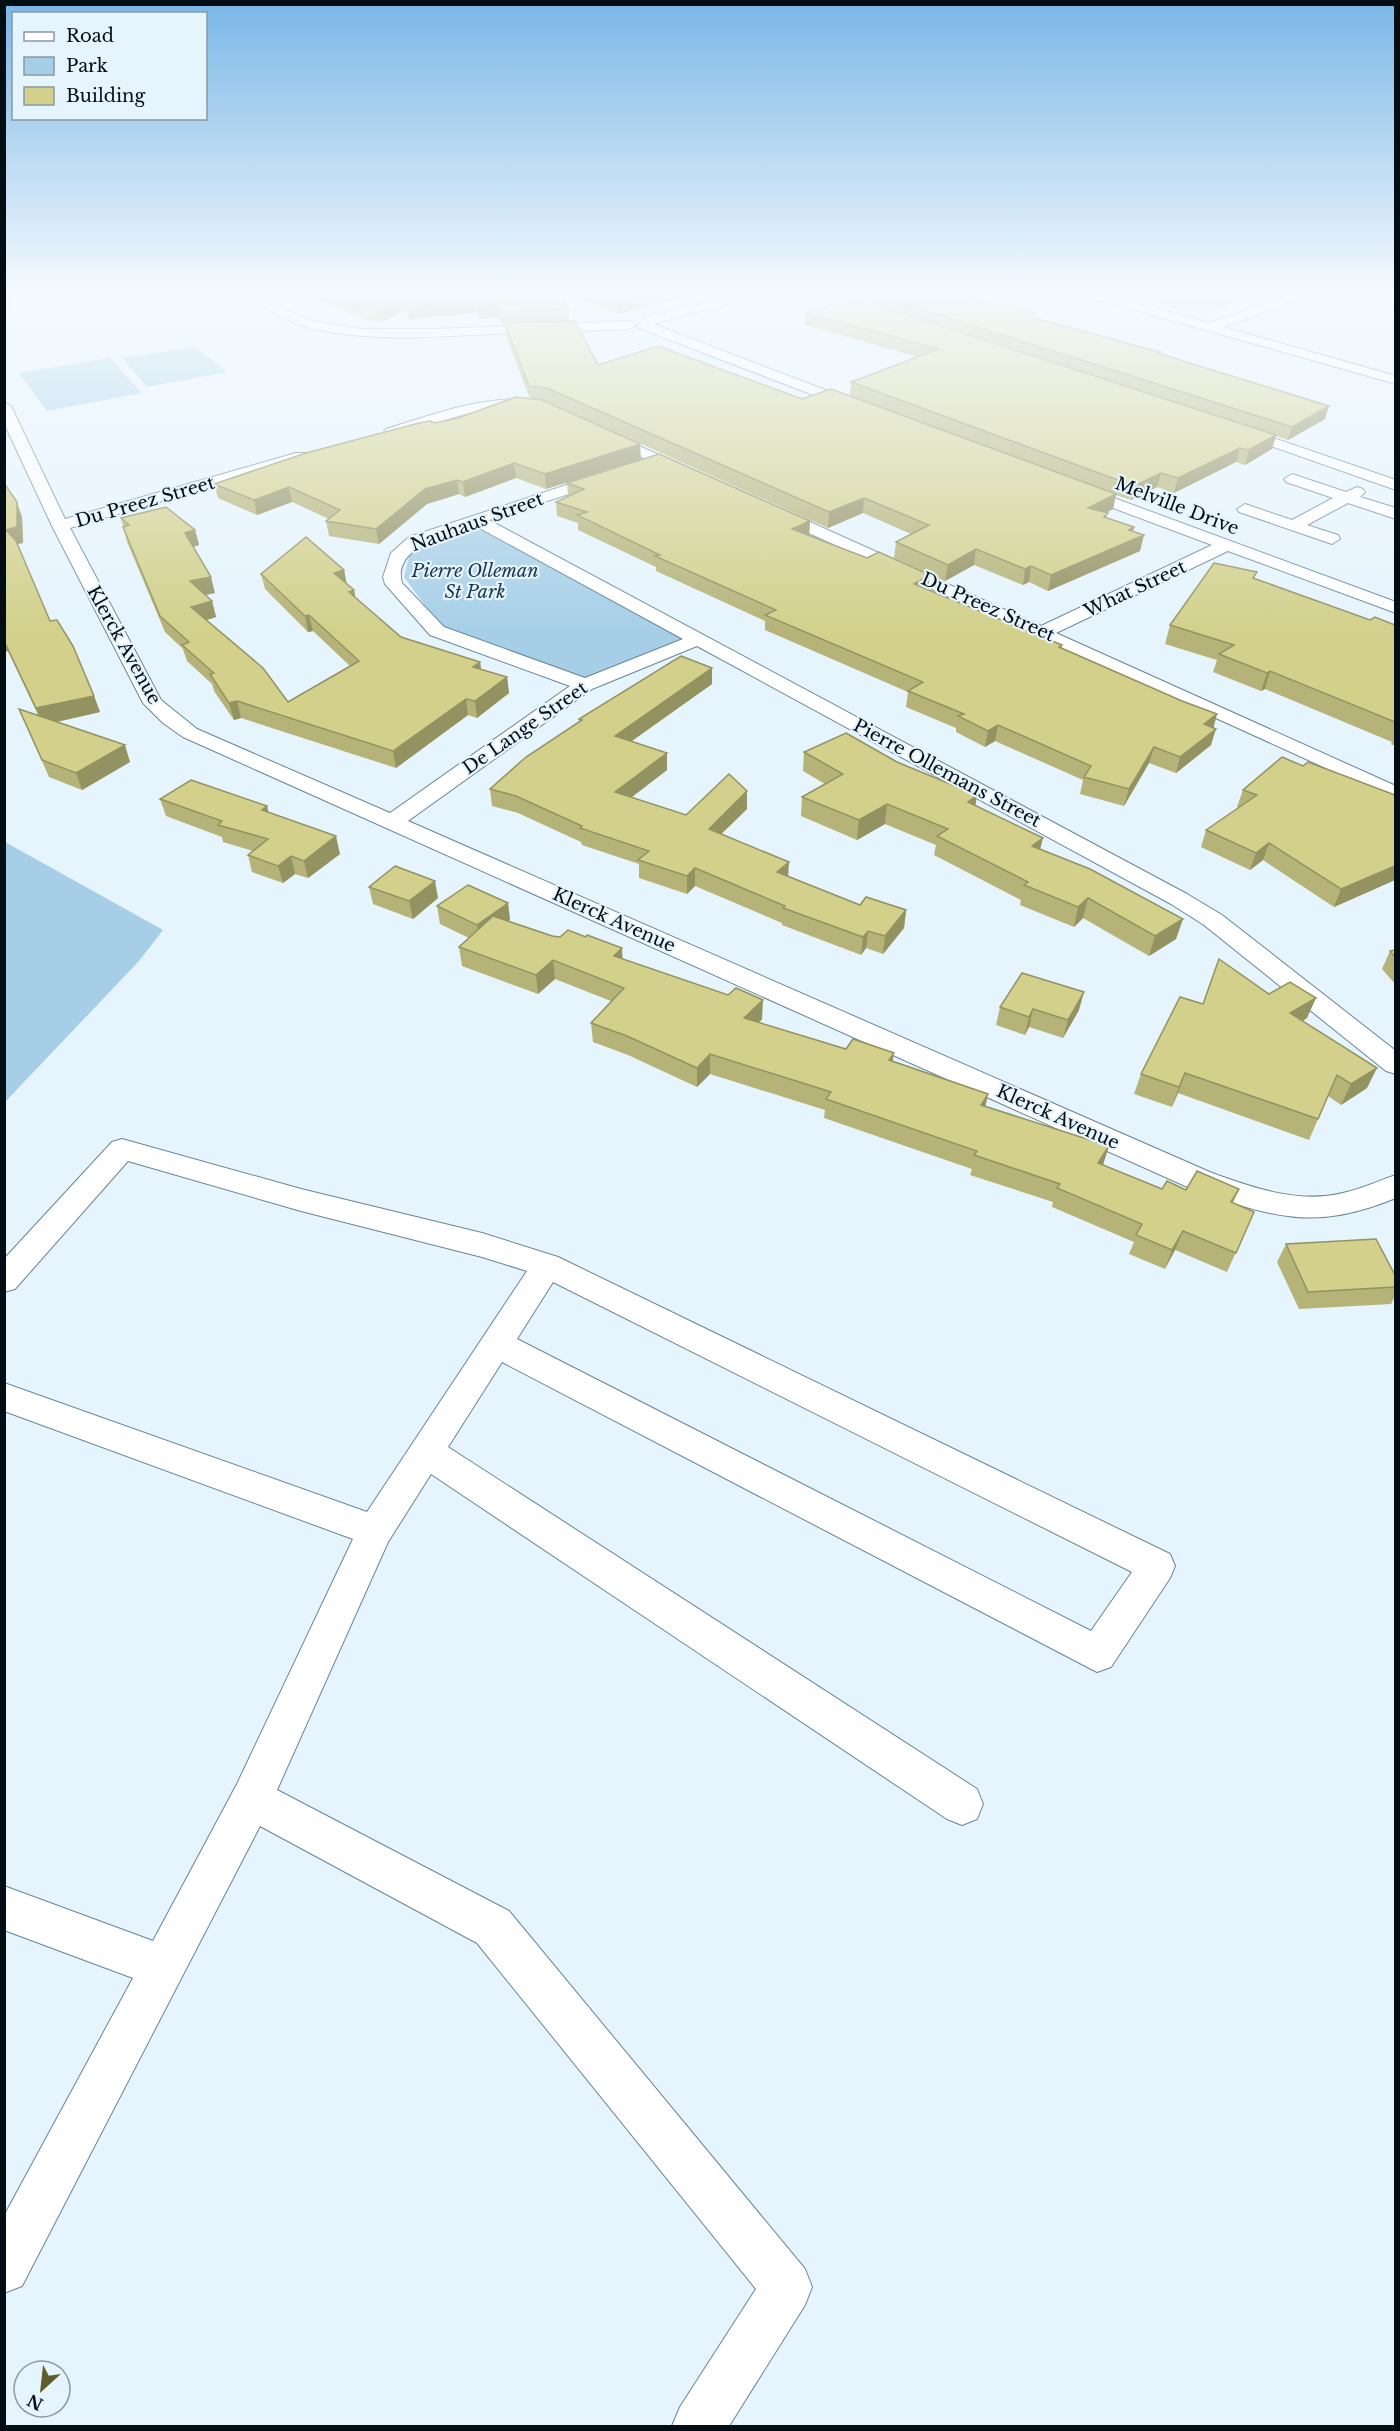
<svg xmlns="http://www.w3.org/2000/svg" width="1400" height="2431" font-family="'Libre Baskerville',serif">
  <style>
    .green { fill: #a6cfe7 }
    .lines { fill: none; stroke-linecap: round; stroke-linejoin: round }
    .minor-casing { stroke: #668699; stroke-width: 2 }
    .minor { fill: #fff; fill-rule: evenodd }
    .wall { fill: #b5b377 }
    .shaded-wall { fill: #939261 }
    .building { fill: #d2d08a; stroke: #939261; stroke-width: 1.5 }
    .labels { text-anchor: middle; stroke-width: 4.5; stroke-linejoin: round; paint-order: stroke }
    .far-street-label { font-size: 18px; fill: #030d14; stroke: #e6f4fd }
    .far-park-label { font-size: 18px; font-style: italic; fill: #163647; stroke: #e6f4fd }
  </style>
  <rect width="100%" height="100%" fill="#e6f4fd"/>
  <g class="green">
    <path d="M1126 294H1258L1202 315Z"/>
    <path d="M195 347 227 372 147 387 122 358Z"/>
    <path d="M110 358 142 393 47 411 19 373Z"/>
    <path d="M478 521 694 637 583 679 440 626 404 577 411 548Z"/>
    <path d="M5 842 163 930 139 961 5 1102Z"/>
  </g>
  <g class="lines">
    <g class="minor-casing">
      <g id="minor">
        <path d="M249 294H263L290 312 312 321 362 329H435L630 321 636 325 630 329C584 331 538 333 492 334 423 337 300 350 249 294Z"/>
        <path d="M735 294H756L754 297 653 324 862 404 864 407 862 410H852L639 328 637 325 647 317Z"/>
        <path d="M810 294H829L883 311 885 314 879 318 875 317Z"/>
        <path d="M1087 294H1107L1209 323 1293 294H1311L1223 327 1396 376V384L1089 297Z"/>
        <path d="M516 399 539 403 541 406C533 415 508 407 496 409 459 412 426 428 391 436L384 432 386 429C429 416 470 400 516 399Z"/>
        <path d="M4 402 11 406 65 519 296 453H306L309 456 306 459 70 528 161 700 197 729 390 813 570 686 430 635 385 584 383 577 391 553 409 537 600 474H612L614 477 612 480 489 520 1187 894 1222 915 1396 1051V1074L1386 1071 1204 925 1171 904 697 646 592 689 408 821 1212 1173C1254 1188 1298 1204 1343 1193 1361 1189 1378 1181 1396 1175V1198C1312 1232 1273 1217 1192 1189L183 737 163 723 143 703 52 526 4 423ZM474 525 683 639 585 678 444 627 402 583C392 546 450 534 474 525Z"/>
        <path d="M1236 425 1396 480V490L1231 432 1229 429 1231 426Z"/>
        <path d="M603 430 693 470 696 473 688 478 683 476 598 437 596 434Z"/>
        <path d="M1292 474 1346 492 1357 487 1363 489 1365 492 1360 497 1396 508V519L1348 503 1307 525 1338 535 1340 539 1332 544 1239 512 1237 509 1245 504 1292 520 1333 498 1286 482 1284 479Z"/>
        <path d="M1076 484 1396 602V613L1228 551 1056 633 1396 786V800L767 514 765 511 767 508H779L1041 626 1212 545 1070 492 1068 489Z"/>
        <path d="M122 1139 301 1189 482 1233 558 1257 1170 1554 1175 1566 1170 1578 1111 1667 1097 1672 502 1362 448 1447 977 1789 983 1804 977 1819 962 1825 947 1819 431 1474 388 1542 277 1790 509 1911 805 2269 812 2287 805 2305 729 2426H672L680 2407 756 2289 477 1943 260 1826 22 2286 4 2293V2216L133 1978 4 1930V1886L153 1941 237 1784 353 1539 4 1411V1383L367 1512 527 1271 482 1257 301 1211 128 1161 15 1289 4 1292V1259L112 1142ZM553 1282 1132 1572 1091 1631 517 1339Z"/>
      </g>
    </g>
    <use href="#minor" class="minor"/>
  </g>
  <g class="wall">
    <path d="M307 294H561L569 309V321L598 365 802 399 850 395 851 382 918 357 805 325 806 313 872 304 873 294 1033 317 1160 352V354L1325 419 1288 440 1276 436 1272 449 1245 465 1236 462 1174 493 1157 487 1131 500 1116 495 1113 509 1106 513 1107 518 1134 527 1133 532 1140 551 1048 591 1029 582 1023 585 974 565 945 581 894 558 896 542 911 534 863 513 828 528 548 402H545L641 459 546 489 516 478 465 497 459 494 427 504 379 544 329 536 326 521 329 519 292 502 257 515 218 498 214 484 435 423 458 418 530 399 506 336 505 324H502L499 317 479 319 475 313 410 319 406 309 382 322 363 319 315 299Z"/>
    <path d="M563 294H693L618 314Z"/>
    <path d="M4 483 22 517 23 543 17 544 50 621 94 696 100 712 57 722 130 762 82 790 49 777 19 709 38 715 8 651 4 652Z"/>
    <path d="M567 483 810 521 809 535 928 590 1062 645V648L1213 728 1211 745 1176 773 1149 763 1124 806 1080 794 1083 780 995 741 985 747 956 732V728L906 707 908 692 765 630V621L656 571V567L578 530V523L557 516 556 502 568 496Z"/>
    <path d="M121 518 195 530 199 545 193 547 215 593 205 595 212 601 216 617 207 620 288 702 350 666 313 631 308 632 265 589 261 574 344 570 347 584 354 590 355 597 401 637 480 662 481 670 507 677 509 693 477 718 468 715 396 768 241 718 234 720 214 691 212 684 187 661 183 649 165 632 127 542Z"/>
    <path d="M1255 579 1370 620 1395 625V746L1391 744 1392 742 1265 689 1261 691 1213 672 1217 660 1165 644 1170 625Z"/>
    <path d="M712 668V684L632 741 667 753V770L632 797 686 815 747 809 721 834 788 876 860 905 906 910 904 928 883 954 866 948 861 955 782 925V923L695 886 687 894 639 878V864L582 845 581 842 518 813 492 806 490 789 579 722V719Z"/>
    <path d="M804 752 897 762 977 795 975 806 1176 939 1149 956 1083 918 1074 927 1020 905 1021 900 934 855 936 845 885 824 857 840 801 816 802 797 825 784 803 771Z"/>
    <path d="M1303 766 1395 795V880L1334 907 1263 860 1250 870 1201 847 1206 830 1239 808 1237 807 1243 790Z"/>
    <path d="M160 799 267 806 268 813 340 854 308 878 295 874 283 883 252 872 248 855 253 851 223 842 222 837 166 816Z"/>
    <path d="M369 887 438 898 413 919 373 904Z"/>
    <path d="M508 903 510 920 509 921 623 959 762 1019 759 1023 846 1049 893 1061 988 1094 985 1107 1103 1165 1162 1189H1239L1233 1203 1254 1212 1227 1272 1175 1250 1165 1269 1129 1254 1134 1242 1052 1207 1053 1202 970 1175 972 1169 824 1118 825 1110 710 1074 697 1087 628 1055 593 1042 591 1023 611 1001 555 979 538 994 462 966 459 947 469 938 440 924 437 906Z"/>
    <path d="M1395 950V984L1382 969 1390 951Z"/>
    <path d="M1269 994 1307 1018 1303 1021 1367 1088 1341 1105 1328 1096 1309 1140 1178 1093 1172 1107 1134 1094 1141 1074 1203 1004Z"/>
    <path d="M1000 1007 1079 1010 1063 1038 1029 1027 1025 1035 996 1025Z"/>
    <path d="M1286 1244 1395 1275V1296L1391 1304 1299 1309 1277 1262Z"/>
  </g>
  <g class="shaded-wall">
    <path d="M649 294H693L618 314V302Z"/>
    <path d="M404 298 406 309 382 322 380 310Z"/>
    <path d="M474 302 475 313 410 319 409 307Z"/>
    <path d="M498 305 499 317 479 319 478 307Z"/>
    <path d="M1329 406 1325 419 1288 440 1292 427Z"/>
    <path d="M1276 435 1272 449 1245 465 1249 450Z"/>
    <path d="M640 444 641 459 546 489 545 474Z"/>
    <path d="M1240 448 1236 462 1174 493 1178 478Z"/>
    <path d="M514 463 516 478 465 497 463 482Z"/>
    <path d="M1161 473 1157 487 1131 500 1134 486Z"/>
    <path d="M457 480 459 494 427 504 379 544 376 529 425 489Z"/>
    <path d="M289 487 292 502 257 515 254 500Z"/>
    <path d="M1116 494 1113 509 1085 523 1088 508Z"/>
    <path d="M864 498 863 513 828 528 829 512Z"/>
    <path d="M17 502 22 517 23 543 12 545 6 530Z"/>
    <path d="M810 521 809 536 792 529Z"/>
    <path d="M1134 527 1131 540 1144 535 1140 551 1048 591 1051 575Z"/>
    <path d="M195 530 199 545 189 548 185 533Z"/>
    <path d="M976 549 974 565 945 581 948 565Z"/>
    <path d="M1031 566 1029 582 1023 585 1025 569Z"/>
    <path d="M344 570 347 586 334 573Z"/>
    <path d="M930 575 928 590 914 584Z"/>
    <path d="M211 577 215 593 194 597 190 581Z"/>
    <path d="M354 590 357 606 349 592Z"/>
    <path d="M212 601 216 617 196 623 191 607Z"/>
    <path d="M309 615 313 631 308 632 305 616Z"/>
    <path d="M4 642 8 651 4 652Z"/>
    <path d="M480 662 482 678 473 667Z"/>
    <path d="M712 668V684L616 752 615 736Z"/>
    <path d="M1270 671 1265 689 1261 691 1267 673Z"/>
    <path d="M507 677 509 693 477 718 475 701Z"/>
    <path d="M94 696 100 712 42 725 36 708Z"/>
    <path d="M466 699 468 715 396 768 393 751Z"/>
    <path d="M237 701 241 718 234 720 229 703Z"/>
    <path d="M1217 714 1213 730 1204 724Z"/>
    <path d="M998 725 995 741 985 747 988 731Z"/>
    <path d="M1216 729 1211 745 1176 773 1180 757Z"/>
    <path d="M125 745 130 762 82 790 76 773Z"/>
    <path d="M1154 747 1149 763 1124 806 1129 789Z"/>
    <path d="M667 753V770L616 809 615 792Z"/>
    <path d="M747 791V809L709 846V829Z"/>
    <path d="M977 795 974 815 968 802Z"/>
    <path d="M887 804 885 824 857 840 859 820Z"/>
    <path d="M267 806 271 823 262 810Z"/>
    <path d="M336 836 340 854 308 878 304 861Z"/>
    <path d="M1043 838 1038 858 1032 846Z"/>
    <path d="M1269 843 1263 860 1250 870 1256 853Z"/>
    <path d="M291 856 295 874 283 883 278 866Z"/>
    <path d="M789 862 788 879 777 872Z"/>
    <path d="M1395 866V880L1334 907 1341 889Z"/>
    <path d="M695 868V886L687 894V876Z"/>
    <path d="M435 881 438 898 413 919 409 901Z"/>
    <path d="M1088 898 1083 918 1074 927 1078 907Z"/>
    <path d="M508 903 510 920 479 943 477 925Z"/>
    <path d="M906 910 904 928 883 954 885 936Z"/>
    <path d="M1183 919 1176 939 1149 956 1155 936Z"/>
    <path d="M868 931 866 948 861 955 863 937Z"/>
    <path d="M622 948 623 967 614 956Z"/>
    <path d="M553 960 555 979 538 994 536 975Z"/>
    <path d="M1084 992 1079 1010 1063 1038 1068 1020Z"/>
    <path d="M1316 998 1307 1018 1282 1033 1290 1013Z"/>
    <path d="M763 1000 762 1019 744 1037V1018Z"/>
    <path d="M1033 1009 1029 1027 1025 1035 1029 1017Z"/>
    <path d="M894 1053 891 1072 889 1060Z"/>
    <path d="M710 1054V1074L697 1087V1068Z"/>
    <path d="M1377 1068 1367 1088 1341 1105 1351 1084Z"/>
    <path d="M1185 1073 1178 1093 1172 1107 1179 1087Z"/>
    <path d="M988 1094 984 1113 981 1105Z"/>
    <path d="M1109 1146 1103 1165 1098 1163Z"/>
    <path d="M1183 1231 1175 1250 1165 1269 1172 1250Z"/>
  </g>
  <g class="building">
    <path d="M329 294H561L569 309 500 312 498 305 478 307 474 302 409 307 404 298 380 310 361 307Z"/>
    <path d="M595 294H649L618 302Z"/>
    <path d="M874 294H965L1034 313 1027 316 1160 352 1157 353 1329 406 1292 427Z"/>
    <path d="M855 298 1276 435 1249 450 1240 448 1178 478 1161 473 1134 486 851 382 939 349 806 313Z"/>
    <path d="M575 321 598 365 658 346 802 399 831 389 1116 494 1088 508 1108 513 1104 517 1134 527 1129 530 1144 535 1051 575 1031 566 1025 569 976 549 948 565 896 542 929 525 864 498 829 512 547 388 529 386 505 323Z"/>
    <path d="M516 397 542 400 640 444 545 474 514 463 463 482 457 480 425 489 376 529 326 521 340 510 289 487 254 500 214 484 306 453 419 423 430 421 435 423 458 418Z"/>
    <path d="M659 454 810 521 792 529 867 558 879 552 930 575 914 584 1062 645 1059 647 1182 701 1217 714 1204 724 1216 729 1180 757 1154 747 1129 789 1084 777 1091 766 998 725 988 731 958 716 964 714 908 691 923 682 765 615 776 610 655 556 660 555 577 515 587 512 556 502 584 489 567 483Z"/>
    <path d="M4 483 17 502V527L6 530 16 541 50 621 57 620 73 646 94 696 36 708 4 641Z"/>
    <path d="M166 507 195 530 185 533 211 577 190 581 212 601 191 607 263 668 288 702 359 661 309 615 305 616 261 574 306 537 344 570 334 573 354 590 349 592 401 637 480 662 473 667 507 677 475 701 466 699 393 751 237 701 229 703 210 674 214 673 182 645 189 642 160 616 123 527 129 525 121 518Z"/>
    <path d="M1214 563 1257 572 1253 578 1370 620 1375 617 1395 625V722L1270 671 1267 673 1219 654 1234 645 1170 625Z"/>
    <path d="M681 656 712 668 615 736 667 753 615 792 686 815 729 774 747 791 709 829 789 862 777 872 860 905 866 897 906 910 885 936 868 931 863 937 783 908 785 906 695 868 687 876 638 860 649 851 580 828 582 826 516 796 490 789 526 757 582 720 579 719Z"/>
    <path d="M19 709 125 745 76 773 42 760Z"/>
    <path d="M846 733 897 762 977 795 968 802 1043 838 1032 846 1090 869 1183 919 1155 936 1088 898 1078 907 1024 885 1028 882 937 836 948 829 887 804 859 820 802 797 843 774 804 752Z"/>
    <path d="M1282 757 1303 766 1308 762 1395 795V866L1341 889 1269 843 1256 853 1206 830 1257 795 1243 790Z"/>
    <path d="M191 780 267 806 262 810 336 836 304 861 291 856 278 866 248 855 268 839 218 825 222 821 160 799Z"/>
    <path d="M395 866 435 881 409 901 369 887Z"/>
    <path d="M468 885 508 903 477 925 437 906Z"/>
    <path d="M493 916 552 936 560 937 568 930 586 937 587 935 622 948 614 956 728 995 736 988 763 1000 744 1018 846 1049 853 1039 894 1053 889 1060 988 1094 981 1105 1109 1146 1098 1163 1162 1189 1167 1181 1186 1190 1197 1171 1239 1189 1231 1202 1254 1212 1236 1253 1183 1231 1172 1250 1136 1235 1142 1224 1057 1188 1060 1184 974 1155 977 1151 826 1099 831 1092 710 1054 697 1068 627 1036 591 1023 624 988 553 960 536 975 459 947Z"/>
    <path d="M1395 950V957L1390 951Z"/>
    <path d="M1219 959 1269 994 1290 982 1316 998 1290 1013 1377 1068 1351 1084 1337 1075 1318 1119 1185 1073 1179 1087 1141 1074 1180 997 1203 1004Z"/>
    <path d="M1022 973 1084 992 1068 1020 1033 1009 1029 1017 1000 1007Z"/>
    <path d="M1376 1239 1395 1275V1287L1308 1292 1286 1244Z"/>
  </g>
  <linearGradient id="sky" x2="0" y2="1"><stop stop-color="#7ab6e6"/><stop offset="0.46" stop-color="#f4fafe"/><stop offset="1" stop-color="#f4fafe" stop-opacity="0"/></linearGradient>
  <rect width="1400" height="634" fill="url(#sky)"/>
  <g class="labels">
    <g class="far-street-label">
      <text transform="translate(145 502) rotate(-16)" y="6">Du Preez Street</text>
      <text transform="translate(1177 506) rotate(21)" y="6">Melville Drive</text>
      <text transform="translate(477 522) rotate(-20)" y="6">Nauhaus Street</text>
      <text transform="translate(1135 589) rotate(-25)" y="6">What Street</text>
      <text transform="translate(988 607) rotate(24)" y="6">Du Preez Street</text>
      <text transform="translate(124 645) rotate(61)" y="6">Klerck Avenue</text>
      <text transform="translate(525 728) rotate(-35)" y="6">De Lange Street</text>
      <text transform="translate(947 773) rotate(28)" y="6">Pierre Ollemans Street</text>
      <text transform="translate(614 920) rotate(24)" y="6">Klerck Avenue</text>
      <text transform="translate(1058 1117) rotate(24)" y="6">Klerck Avenue</text>
    </g>
    <g class="far-park-label">
      <text x="475" y="577">Pierre Olleman<tspan x="475" dy="21">St Park</tspan></text>
    </g>
  </g>
  <rect width="1400" height="2431" fill="none" stroke="#030d14" stroke-width="12"/>
  <rect x="12" y="12" width="195" height="108" fill="#e6f4fd" stroke="#8b98a0" stroke-width="1.5"/>
  <rect x="24" y="32" width="30" height="9" fill="#ffffff" stroke="#8b98a0" stroke-width="1.5"/>
  <text x="66" y="42" font-size="18" fill="#030d14">Road</text>
  <rect x="24" y="57" width="30" height="18" fill="#a6cfe7" stroke="#8b98a0" stroke-width="1.5"/>
  <text x="66" y="72" font-size="18" fill="#030d14">Park</text>
  <rect x="24" y="87" width="30" height="18" fill="#d2d08a" stroke="#8b98a0" stroke-width="1.5"/>
  <text x="66" y="102" font-size="18" fill="#030d14">Building</text>
  <g transform="translate(42 2389) rotate(207)"><circle r="28" fill="#e6f4fd" stroke="#8b98a0" stroke-width="1.5"/>
  <path d="M0-4.5L10 22L0 15L-10 22Z" fill="#605e2b"/>
  <text y="-9" font-size="16" font-weight="bold" text-anchor="middle" fill="#030d14">N</text>
  </g>
</svg>
